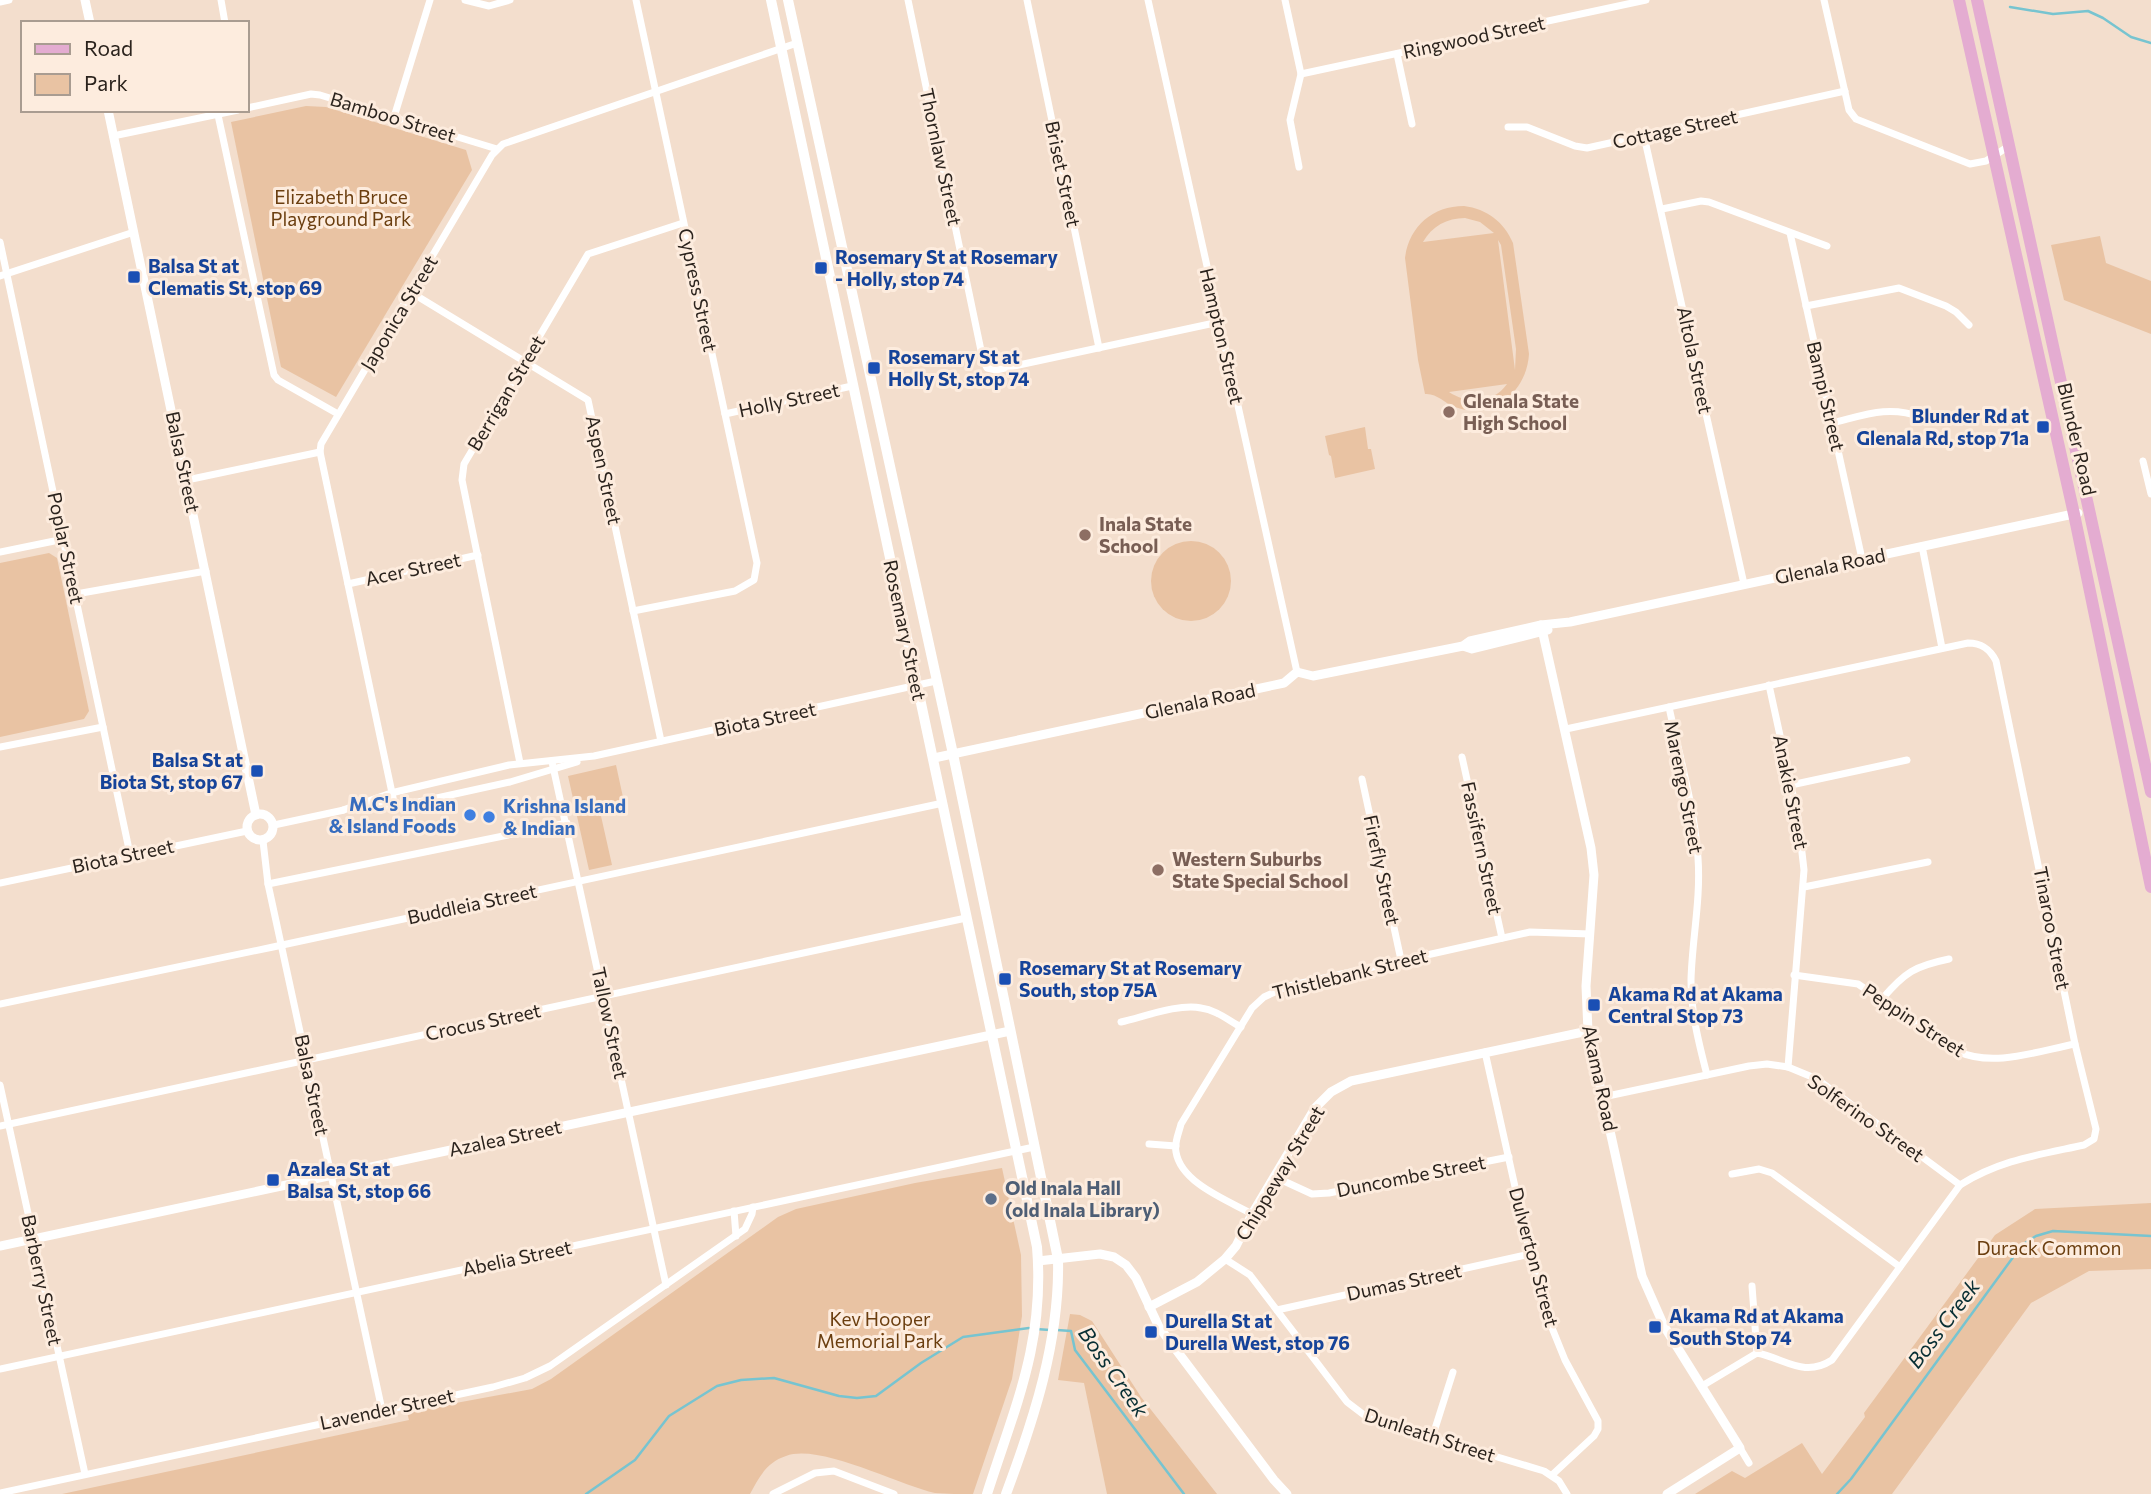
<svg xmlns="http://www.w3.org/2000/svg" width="2151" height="1494" font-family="Commissioner,sans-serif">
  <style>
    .green { fill: #e9c3a3; fill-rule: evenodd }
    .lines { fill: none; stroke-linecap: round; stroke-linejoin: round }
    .stream { stroke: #77c4d0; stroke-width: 2.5 }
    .minor { stroke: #fff; stroke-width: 7 }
    .tertiary { stroke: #fff; stroke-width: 9 }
    .secondary { stroke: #fff; stroke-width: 10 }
    .primary { stroke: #e4acd1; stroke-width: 12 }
    .transit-dot { fill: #1a4fb4; stroke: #fdecde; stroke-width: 2.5 }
    .education-dot { fill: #8d6e63; stroke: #fdecde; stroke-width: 2.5 }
    .shop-dot { fill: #3f7fe0; stroke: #fdecde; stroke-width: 2.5 }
    .service-dot { fill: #5c6f8a; stroke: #fdecde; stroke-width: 2.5 }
    .labels { text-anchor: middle; stroke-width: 6; stroke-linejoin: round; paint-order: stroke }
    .street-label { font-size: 19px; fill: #2b231d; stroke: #fdecde }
    .park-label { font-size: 19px; fill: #6b3e0f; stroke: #fdecde }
    .transit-label { font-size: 19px; font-weight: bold; fill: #164399; stroke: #fdecde; text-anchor: start }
    .education-label { font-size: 19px; font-weight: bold; fill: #785e54; stroke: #fdecde; text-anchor: start }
    .shop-label { font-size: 19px; font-weight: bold; fill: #366cbe; stroke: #fdecde; text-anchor: end }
    .service-label { font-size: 19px; font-weight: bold; fill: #4e5e75; stroke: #fdecde; text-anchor: start }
    .water-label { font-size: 21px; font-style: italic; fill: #082f34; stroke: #fdecde }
  </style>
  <rect width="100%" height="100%" fill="#f3decd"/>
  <g class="green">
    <path d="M306 106 326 107 466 150 472 170 336 397 281 367 231 122Z"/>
    <path d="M1464 206C1487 209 1504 222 1513 243L1529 354C1527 391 1493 421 1455 407 1444 403 1437 393 1425 394L1418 360 1405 258C1409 227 1432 206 1464 206ZM1465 218 1480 222 1494 233 1423 242C1432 226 1447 218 1465 218ZM1498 240 1501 245 1516 349 1515 370ZM1507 384C1494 403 1468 405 1449 392Z"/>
    <path d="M2100 236 2106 263 2151 281V334L2064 300 2051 245Z"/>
    <path d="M1365 427 1368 449H1371L1375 469 1335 478 1331 456 1329 455 1325 436Z"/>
    <circle cx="1191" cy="581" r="40"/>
    <path d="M49 553 57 558 89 711 84 719 0 737V563Z"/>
    <path d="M616 765 626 811 601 816 612 865 589 870 568 776Z"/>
    <path d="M1002 1168 1021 1255 1022 1316 1012 1379 973 1494C961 1494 947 1494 935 1493 899 1485 819 1443 786 1456 767 1462 759 1477 750 1494H62L409 1420 407 1412 532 1389 551 1379 778 1217 796 1209 915 1183Z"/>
    <path d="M2151 1203V1269L2089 1271 2031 1303 1892 1494H1695L1732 1471 1745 1478 1802 1443 1822 1474 1865 1417 1864 1413 1995 1235 2035 1209Z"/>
    <path d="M1070 1314 1080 1315 1092 1321 1141 1397 1217 1494H1107L1084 1383 1058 1380Z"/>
  </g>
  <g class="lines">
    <g class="stream">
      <path d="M2010 7 2053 14 2088 11 2103 18 2131 37 2151 43"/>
      <path d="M1036 1329 1050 1330"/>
      <path d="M1057 1330 1071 1331 1075 1350 1184 1494"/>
      <path d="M586 1494 635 1460 669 1416 717 1386 741 1380 774 1378 839 1396 857 1398 876 1396 921 1363 963 1337 1029 1328"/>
      <path d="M1837 1494 1851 1479 2022 1245 2036 1236 2053 1231 2151 1236"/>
    </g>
    <g class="minor">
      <path d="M221 0 225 23"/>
      <path d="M465 0 489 6 510 0"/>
      <path d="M908 0 983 360 987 368 996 370 1219 322"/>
      <path d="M1027 0 1099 348"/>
      <path d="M1148 0 1297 672"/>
      <path d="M1285 0 1301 74 1290 120 1299 167"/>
      <path d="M1824 0 1847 101 1849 110 1856 119 1970 164 1986 161 2009 146"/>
      <path d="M0 2 9 0"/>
      <path d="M1397 54 1412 124"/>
      <path d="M1301 74 1646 0"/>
      <path d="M247 108 311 94 320 95 497 149"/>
      <path d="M218 115 274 375 278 380 338 414"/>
      <path d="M394 117 430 0"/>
      <path d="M1508 127H1527L1575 146 1587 148 1845 91"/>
      <path d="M113 136 238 110"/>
      <path d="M1644 136 1744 584"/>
      <path d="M1662 209 1701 201 1709 202 1827 246"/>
      <path d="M1790 233 1862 559"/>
      <path d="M0 242 130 854"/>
      <path d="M0 276 134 232"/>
      <path d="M412 293 588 400 661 741"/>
      <path d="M1806 306 1899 288 1946 306 1956 312 1969 325"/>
      <path d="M725 414 852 386"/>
      <path d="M1832 423C1865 415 1888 405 1921 417"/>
      <path d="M2143 461 2151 494"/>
      <path d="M187 480 320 452"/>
      <path d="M1922 546 1942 648"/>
      <path d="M0 552 64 539"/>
      <path d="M348 584 478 555"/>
      <path d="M76 594 206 571"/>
      <path d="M633 611 735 591 754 580 757 563 636 0"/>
      <path d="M1769 685 1798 818 1804 870 1788 1067"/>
      <path d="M1669 707C1679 755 1695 809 1698 858 1701 899 1692 940 1691 980 1691 1013 1699 1044 1707 1075"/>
      <path d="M1566 729 1968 643C1982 643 1990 649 1996 661L2075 1044 2096 1129 2094 1139 2084 1145C2038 1155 2000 1160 1960 1185L1832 1360C1804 1378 1786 1359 1757 1353L1702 1386"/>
      <path d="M0 747 103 727"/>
      <path d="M1462 757 1502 938"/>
      <path d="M552 762 666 1285"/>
      <path d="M520 763 462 480 464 464 588 254 683 223"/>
      <path d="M1362 779 1401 960"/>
      <path d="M1791 785 1907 760"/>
      <path d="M395 807 320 452 321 444 492 155 503 144 797 43"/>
      <path d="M356 809 414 803 510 782 577 762"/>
      <path d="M343 810 391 793 509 765 594 756 936 681"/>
      <path d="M274 825 344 810"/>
      <path d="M263 841 268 884 382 1410"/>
      <path d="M0 883 247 831"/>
      <path d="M268 884 567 823"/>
      <path d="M1804 887 1928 862"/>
      <path d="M1794 975 1858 984 1957 1051C1993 1068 2038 1051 2075 1044"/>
      <path d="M1882 999C1905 972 1915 966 1949 959"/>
      <path d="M0 1004 273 947 943 803"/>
      <path d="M1121 1022C1143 1017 1180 1003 1201 1008 1216 1010 1228 1020 1241 1027"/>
      <path d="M1485 1052 1530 1254 1546 1313 1565 1360 1598 1421V1429L1594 1436 1552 1475"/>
      <path d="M0 1085 85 1474"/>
      <path d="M1603 1097 1749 1066 1767 1064 1788 1067 1817 1079 1960 1185"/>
      <path d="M0 1126 966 918"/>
      <path d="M1149 1144 1176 1146"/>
      <path d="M1732 1174 1759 1169 1772 1173 1900 1267"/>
      <path d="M1275 1177 1312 1194 1329 1193 1509 1157"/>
      <path d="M734 1211 736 1236"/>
      <path d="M1252 1214C1227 1200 1181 1183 1176 1152 1174 1142 1179 1133 1181 1124L1252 1008 1264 997 1288 986 1530 932 1590 934"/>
      <path d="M1225 1259 1250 1275 1347 1402 1368 1418 1544 1471 1559 1481 1567 1494"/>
      <path d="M1752 1286 1757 1353"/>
      <path d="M1277 1310 1530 1254"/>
      <path d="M0 1369 1034 1147"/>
      <path d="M1432 1438 1453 1372"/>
      <path d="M1740 1448 1749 1463"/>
      <path d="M0 1493 493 1387 525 1378 550 1366 745 1229 752 1214 753 1207"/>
      <path d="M773 1494 815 1473 834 1471 894 1494"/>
    </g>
    <g class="tertiary">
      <path d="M85 0 90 23"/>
      <path d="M108 110 256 815"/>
      <path d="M1541 625 1591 848 1594 875 1586 986 1588 1031 1642 1276 1664 1326 1740 1448 1667 1494"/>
      <path d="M1463 646 1472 649 1548 630"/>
      <path d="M934 758 1284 683 1297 672 1313 676 1463 646 1470 641 1541 625 1570 622 2078 513"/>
      <circle cx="260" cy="827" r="13"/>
      <path d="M0 1246 1010 1031"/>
      <path d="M1038 1261 1100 1254 1114 1257 1126 1265 1136 1278 1159 1327 1274 1480 1287 1494"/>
      <path d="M1149 1307 1197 1282 1225 1259 1236 1246 1252 1214 1315 1108 1331 1092 1351 1081 1588 1031"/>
    </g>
    <g class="secondary">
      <path d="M771 0 1037 1247C1045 1343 1015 1406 987 1494"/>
      <path d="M788 0 953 754 1058 1259C1060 1340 1034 1419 1006 1494"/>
    </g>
    <g class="primary">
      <path d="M1959 0 2074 514 2151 887"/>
      <path d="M1977 0 2151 792"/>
    </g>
  </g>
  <g class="transit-dot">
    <rect x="814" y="261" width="14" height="14" rx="3.5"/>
    <rect x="127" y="270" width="14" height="14" rx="3.5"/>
    <rect x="867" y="361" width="14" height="14" rx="3.5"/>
    <rect x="2036" y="420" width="14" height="14" rx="3.5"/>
    <rect x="250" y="764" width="14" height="14" rx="3.5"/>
    <rect x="998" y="972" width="14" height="14" rx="3.5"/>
    <rect x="1587" y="998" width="14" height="14" rx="3.5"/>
    <rect x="266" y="1173" width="14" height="14" rx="3.5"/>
    <rect x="1648" y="1320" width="14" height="14" rx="3.5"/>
    <rect x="1144" y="1325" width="14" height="14" rx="3.5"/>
  </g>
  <g class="education-dot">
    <circle cx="1449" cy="412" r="7"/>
    <circle cx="1085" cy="535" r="7"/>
    <circle cx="1158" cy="870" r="7"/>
  </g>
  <g class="shop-dot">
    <circle cx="470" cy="815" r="7"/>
    <circle cx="489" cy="817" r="7"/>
  </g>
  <circle class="service-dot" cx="991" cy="1199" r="7"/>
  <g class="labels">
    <g class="street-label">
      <text transform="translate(1474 37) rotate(-12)" y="7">Ringwood Street</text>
      <text transform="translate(393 117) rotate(17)" y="7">Bamboo Street</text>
      <text transform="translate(1675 129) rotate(-12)" y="7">Cottage Street</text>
      <text transform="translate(941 157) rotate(78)" y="7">Thornlaw Street</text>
      <text transform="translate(1063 174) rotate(78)" y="7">Briset Street</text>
      <text transform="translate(698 290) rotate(78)" y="7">Cypress Street</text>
      <text transform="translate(399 313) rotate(-59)" y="7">Japonica Street</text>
      <text transform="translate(1222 336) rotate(77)" y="7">Hampton Street</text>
      <text transform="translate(1695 360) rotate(78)" y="7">Altola Street</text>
      <text transform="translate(506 393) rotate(-59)" y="7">Berrigan Street</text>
      <text transform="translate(1826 396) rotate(77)" y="7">Bampi Street</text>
      <text transform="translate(789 400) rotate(-12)" y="7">Holly Street</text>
      <text transform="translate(2077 439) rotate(77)" y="7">Blunder Road</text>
      <text transform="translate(183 462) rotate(78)" y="7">Balsa Street</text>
      <text transform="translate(604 470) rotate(78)" y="7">Aspen Street</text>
      <text transform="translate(66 548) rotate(78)" y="7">Poplar Street</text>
      <text transform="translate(1830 566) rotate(-12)" y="7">Glenala Road</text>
      <text transform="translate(413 569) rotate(-12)" y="7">Acer Street</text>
      <text transform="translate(905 630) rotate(78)" y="7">Rosemary Street</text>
      <text transform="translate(1200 701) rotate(-12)" y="7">Glenala Road</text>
      <text transform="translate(765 719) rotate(-12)" y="7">Biota Street</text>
      <text transform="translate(1684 787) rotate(79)" y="7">Marengo Street</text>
      <text transform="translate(1791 792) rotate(79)" y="7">Anakie Street</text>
      <text transform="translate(1482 848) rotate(78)" y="7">Fassifern Street</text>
      <text transform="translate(123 856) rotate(-12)" y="7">Biota Street</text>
      <text transform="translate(1382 870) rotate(78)" y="7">Firefly Street</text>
      <text transform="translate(472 904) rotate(-12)" y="7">Buddleia Street</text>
      <text transform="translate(2052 928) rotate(79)" y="7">Tinaroo Street</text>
      <text transform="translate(1350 974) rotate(-14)" y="7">Thistlebank Street</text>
      <text transform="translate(1914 1020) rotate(33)" y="7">Peppin Street</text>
      <text transform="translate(483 1022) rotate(-12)" y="7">Crocus Street</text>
      <text transform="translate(610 1023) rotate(78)" y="7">Tallow Street</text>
      <text transform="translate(1600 1078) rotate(78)" y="7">Akama Road</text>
      <text transform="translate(312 1085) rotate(78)" y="7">Balsa Street</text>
      <text transform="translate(1866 1118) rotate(35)" y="7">Solferino Street</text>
      <text transform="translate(505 1138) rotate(-12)" y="7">Azalea Street</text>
      <text transform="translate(1280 1173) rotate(-59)" y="7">Chippeway Street</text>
      <text transform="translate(1411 1176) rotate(-11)" y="7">Duncombe Street</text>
      <text transform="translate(1534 1257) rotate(75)" y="7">Dulverton Street</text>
      <text transform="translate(517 1258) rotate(-12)" y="7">Abelia Street</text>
      <text transform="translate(42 1280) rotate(78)" y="7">Barberry Street</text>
      <text transform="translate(1404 1282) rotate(-12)" y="7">Dumas Street</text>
      <text transform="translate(387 1409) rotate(-12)" y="7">Lavender Street</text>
      <text transform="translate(1430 1435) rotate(18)" y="7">Dunleath Street</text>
    </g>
    <g class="park-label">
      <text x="341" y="204">Elizabeth Bruce<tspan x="341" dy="22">Playground Park</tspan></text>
      <text x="2049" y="1255">Durack Common</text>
      <text x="880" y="1326">Kev Hooper<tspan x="880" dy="22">Memorial Park</tspan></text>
    </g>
    <g class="transit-label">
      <text x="835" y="264">Rosemary St at Rosemary<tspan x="835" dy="22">- Holly, stop 74</tspan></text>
      <text x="148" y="273">Balsa St at<tspan x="148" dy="22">Clematis St, stop 69</tspan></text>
      <text x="888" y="364">Rosemary St at<tspan x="888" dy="22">Holly St, stop 74</tspan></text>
      <text x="2029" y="423" text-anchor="end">Blunder Rd at<tspan x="2029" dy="22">Glenala Rd, stop 71a</tspan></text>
      <text x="243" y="767" text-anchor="end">Balsa St at<tspan x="243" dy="22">Biota St, stop 67</tspan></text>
      <text x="1019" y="975">Rosemary St at Rosemary<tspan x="1019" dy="22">South, stop 75A</tspan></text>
      <text x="1608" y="1001">Akama Rd at Akama<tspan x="1608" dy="22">Central Stop 73</tspan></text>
      <text x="287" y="1176">Azalea St at<tspan x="287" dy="22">Balsa St, stop 66</tspan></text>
      <text x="1669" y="1323">Akama Rd at Akama<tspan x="1669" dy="22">South Stop 74</tspan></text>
      <text x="1165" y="1328">Durella St at<tspan x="1165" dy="22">Durella West, stop 76</tspan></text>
    </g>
    <g class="education-label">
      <text x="1463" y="408">Glenala State<tspan x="1463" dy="22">High School</tspan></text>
      <text x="1099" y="531">Inala State<tspan x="1099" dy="22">School</tspan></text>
      <text x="1172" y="866">Western Suburbs<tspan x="1172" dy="22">State Special School</tspan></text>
    </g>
    <g class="shop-label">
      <text x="456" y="811">M.C's Indian<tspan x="456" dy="22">&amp; Island Foods</tspan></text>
      <text x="503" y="813" text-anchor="start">Krishna Island<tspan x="503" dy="22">&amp; Indian</tspan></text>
    </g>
    <g class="service-label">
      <text x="1005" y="1195">Old Inala Hall<tspan x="1005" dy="22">(old Inala Library)</tspan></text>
    </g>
    <g class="water-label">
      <text transform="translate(1944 1324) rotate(-53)" y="7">Boss Creek</text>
      <text transform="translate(1113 1372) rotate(55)" y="7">Boss Creek</text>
    </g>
  </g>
  <rect x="21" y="21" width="228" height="91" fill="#fdecde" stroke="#a99c91" stroke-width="2"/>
  <rect x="35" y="44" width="35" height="10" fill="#e4acd1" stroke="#a99c91" stroke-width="2"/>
  <text x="84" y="56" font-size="21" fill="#2b231d">Road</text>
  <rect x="35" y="74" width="35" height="21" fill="#e9c3a3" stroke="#a99c91" stroke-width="2"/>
  <text x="84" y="91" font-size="21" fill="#2b231d">Park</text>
</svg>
